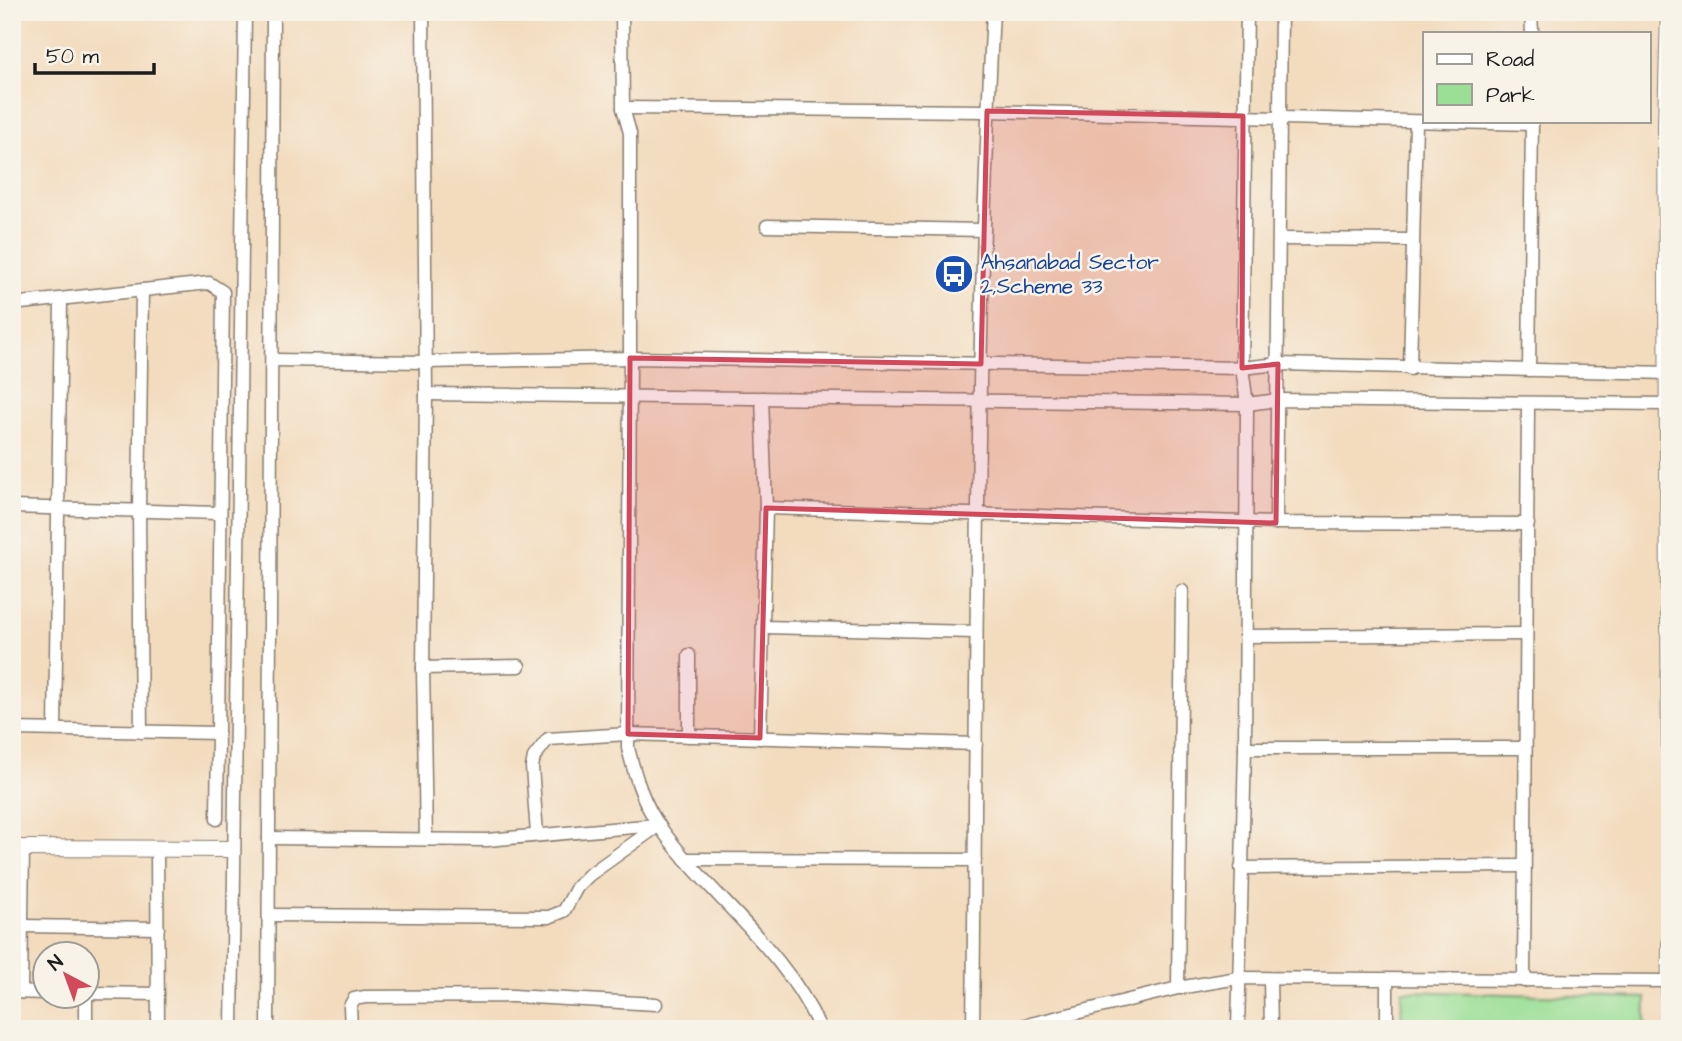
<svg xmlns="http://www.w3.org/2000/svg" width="1682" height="1041" font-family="'Architects Daughter',sans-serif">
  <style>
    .green { fill: #9bdf97; stroke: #5c7e5a; stroke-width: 2 }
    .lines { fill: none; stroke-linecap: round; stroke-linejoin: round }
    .minor-casing { stroke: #887c6d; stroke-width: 15 }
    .tertiary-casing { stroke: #887c6d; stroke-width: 18 }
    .minor { stroke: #fff; stroke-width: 12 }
    .tertiary { stroke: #fff; stroke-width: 16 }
    .marked { fill: #d1495b; fill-opacity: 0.2; stroke: #d1495b; stroke-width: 5; stroke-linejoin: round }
    .labels { text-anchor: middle; stroke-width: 5; stroke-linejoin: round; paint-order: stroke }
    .transit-label { font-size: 21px; fill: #164399; stroke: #f7f3e8; text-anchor: start }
  </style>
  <rect width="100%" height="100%" fill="#f7f3e8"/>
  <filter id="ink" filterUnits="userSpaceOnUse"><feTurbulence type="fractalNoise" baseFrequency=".0143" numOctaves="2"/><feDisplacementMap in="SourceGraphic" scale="14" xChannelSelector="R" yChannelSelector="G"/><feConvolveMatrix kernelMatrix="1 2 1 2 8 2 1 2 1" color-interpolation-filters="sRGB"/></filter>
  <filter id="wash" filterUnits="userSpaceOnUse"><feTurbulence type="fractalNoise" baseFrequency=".00686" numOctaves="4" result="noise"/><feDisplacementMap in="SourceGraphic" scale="28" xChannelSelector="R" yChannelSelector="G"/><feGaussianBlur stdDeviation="1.57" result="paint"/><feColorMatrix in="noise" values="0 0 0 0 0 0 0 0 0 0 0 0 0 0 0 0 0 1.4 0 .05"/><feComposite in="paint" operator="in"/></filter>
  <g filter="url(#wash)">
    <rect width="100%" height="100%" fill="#f3dbbe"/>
    <path class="green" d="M1402 991 1646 998 1645 1029H1401Z"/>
  </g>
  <g filter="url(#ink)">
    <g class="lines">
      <g class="minor-casing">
        <g id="minor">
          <path d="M423 12 426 394 1247 404 1278 400 1666 404"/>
          <path d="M1531 12 1532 33"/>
          <path d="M623 108 987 111 1532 124"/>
          <path d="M767 226 984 230"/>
          <path d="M1280 239 1410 240"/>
          <path d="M12 304 209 283 223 292 217 819"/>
          <path d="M273 360 426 362 630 358V133L623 108 622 12"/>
          <path d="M1410 369 1416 122"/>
          <path d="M1529 370 1532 121"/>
          <path d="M12 507 218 513"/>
          <path d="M766 508 1276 523 1528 524"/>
          <path d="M1276 523 1281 12"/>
          <path d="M763 627 975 632"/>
          <path d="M1245 636 1526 634"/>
          <path d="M689 655V736"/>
          <path d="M423 668 519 666"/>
          <path d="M12 729 218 733"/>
          <path d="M55 729 61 301"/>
          <path d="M141 732 139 510 142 290"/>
          <path d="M760 738 766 508 762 398"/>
          <path d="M1245 748H1525"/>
          <path d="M537 834 532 767 534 757 548 739 628 734 976 744"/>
          <path d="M269 838 487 840 656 825"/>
          <path d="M426 839 423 668 426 394"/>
          <path d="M157 848 158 1029"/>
          <path d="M685 859 975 860"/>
          <path d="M1241 868 1524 866"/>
          <path d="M269 915 549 917 564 911 577 887 589 875 659 825"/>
          <path d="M22 926 158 928"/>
          <path d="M1270 980 1271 1029"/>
          <path d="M1524 981 1528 405"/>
          <path d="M1178 988 1182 591"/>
          <path d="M12 992 46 993"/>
          <path d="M21 992 23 848"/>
          <path d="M88 993 158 994"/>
          <path d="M86 1029V996"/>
          <path d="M232 1029 245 12"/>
          <path d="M268 1029 273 12"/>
          <path d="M351 1029 350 1006 354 999 365 997 513 996 656 1004"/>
          <path d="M820 1029C786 949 709 896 660 827 643 803 635 776 628 748L630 358 1242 368 1278 364 1670 373"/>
          <path d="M973 1029C977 690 975 351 993 12"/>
          <path d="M1010 1029 1178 988 1238 978 1669 981"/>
          <path d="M1238 1029 1245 748 1247 404 1242 368 1247 12"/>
          <path d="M1387 1029V980"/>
        </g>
      </g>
      <g class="tertiary-casing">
        <g id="tertiary">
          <path d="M1669 12 1666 125 1670 756"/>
          <path d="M12 848 232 849"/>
          <path d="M1669 1029 1670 943"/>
        </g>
      </g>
      <use href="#minor" class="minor"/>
      <use href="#tertiary" class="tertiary"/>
    </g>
  </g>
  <path class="marked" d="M987 111 1243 116 1242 368 1278 364 1276 523 766 508 760 738 628 734 630 358 981 364Z"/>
  <defs>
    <g id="bus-disc" transform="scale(2.0125)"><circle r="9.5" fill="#1a4fb4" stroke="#f7f3e8"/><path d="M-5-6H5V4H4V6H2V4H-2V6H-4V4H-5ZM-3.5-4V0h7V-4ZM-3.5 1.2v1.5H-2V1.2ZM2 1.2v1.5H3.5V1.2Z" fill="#fff"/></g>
  </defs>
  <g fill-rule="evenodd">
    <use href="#bus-disc" x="954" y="274"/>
  </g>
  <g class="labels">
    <g class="transit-label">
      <text x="981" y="269">Ahsanabad Sector<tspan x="981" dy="24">2,Scheme 33</tspan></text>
    </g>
  </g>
  <rect width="1682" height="1041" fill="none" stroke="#f7f3e8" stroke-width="42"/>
  <rect x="1423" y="32" width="228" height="91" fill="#f7f3e8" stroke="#9f9d96" stroke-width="2"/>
  <rect x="1437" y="54" width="35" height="10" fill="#ffffff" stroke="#9f9d96" stroke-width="2"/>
  <text x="1486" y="66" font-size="21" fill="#1c1c1c">Road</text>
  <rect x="1437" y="84" width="35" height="21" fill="#9bdf97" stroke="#9f9d96" stroke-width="2"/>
  <text x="1486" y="102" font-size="21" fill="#1c1c1c">Park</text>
  <g transform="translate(66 975) rotate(319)"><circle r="33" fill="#f7f3e8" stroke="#9f9d96" stroke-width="2"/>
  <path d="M0-5L12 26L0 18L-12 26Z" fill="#d1495b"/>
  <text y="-10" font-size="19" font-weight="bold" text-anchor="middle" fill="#1c1c1c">N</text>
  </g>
  <path d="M35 63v10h119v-10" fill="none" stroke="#1c1c1c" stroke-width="3.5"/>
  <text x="46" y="63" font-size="21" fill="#1c1c1c" stroke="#f7f3e8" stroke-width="5" paint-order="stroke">50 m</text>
</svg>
